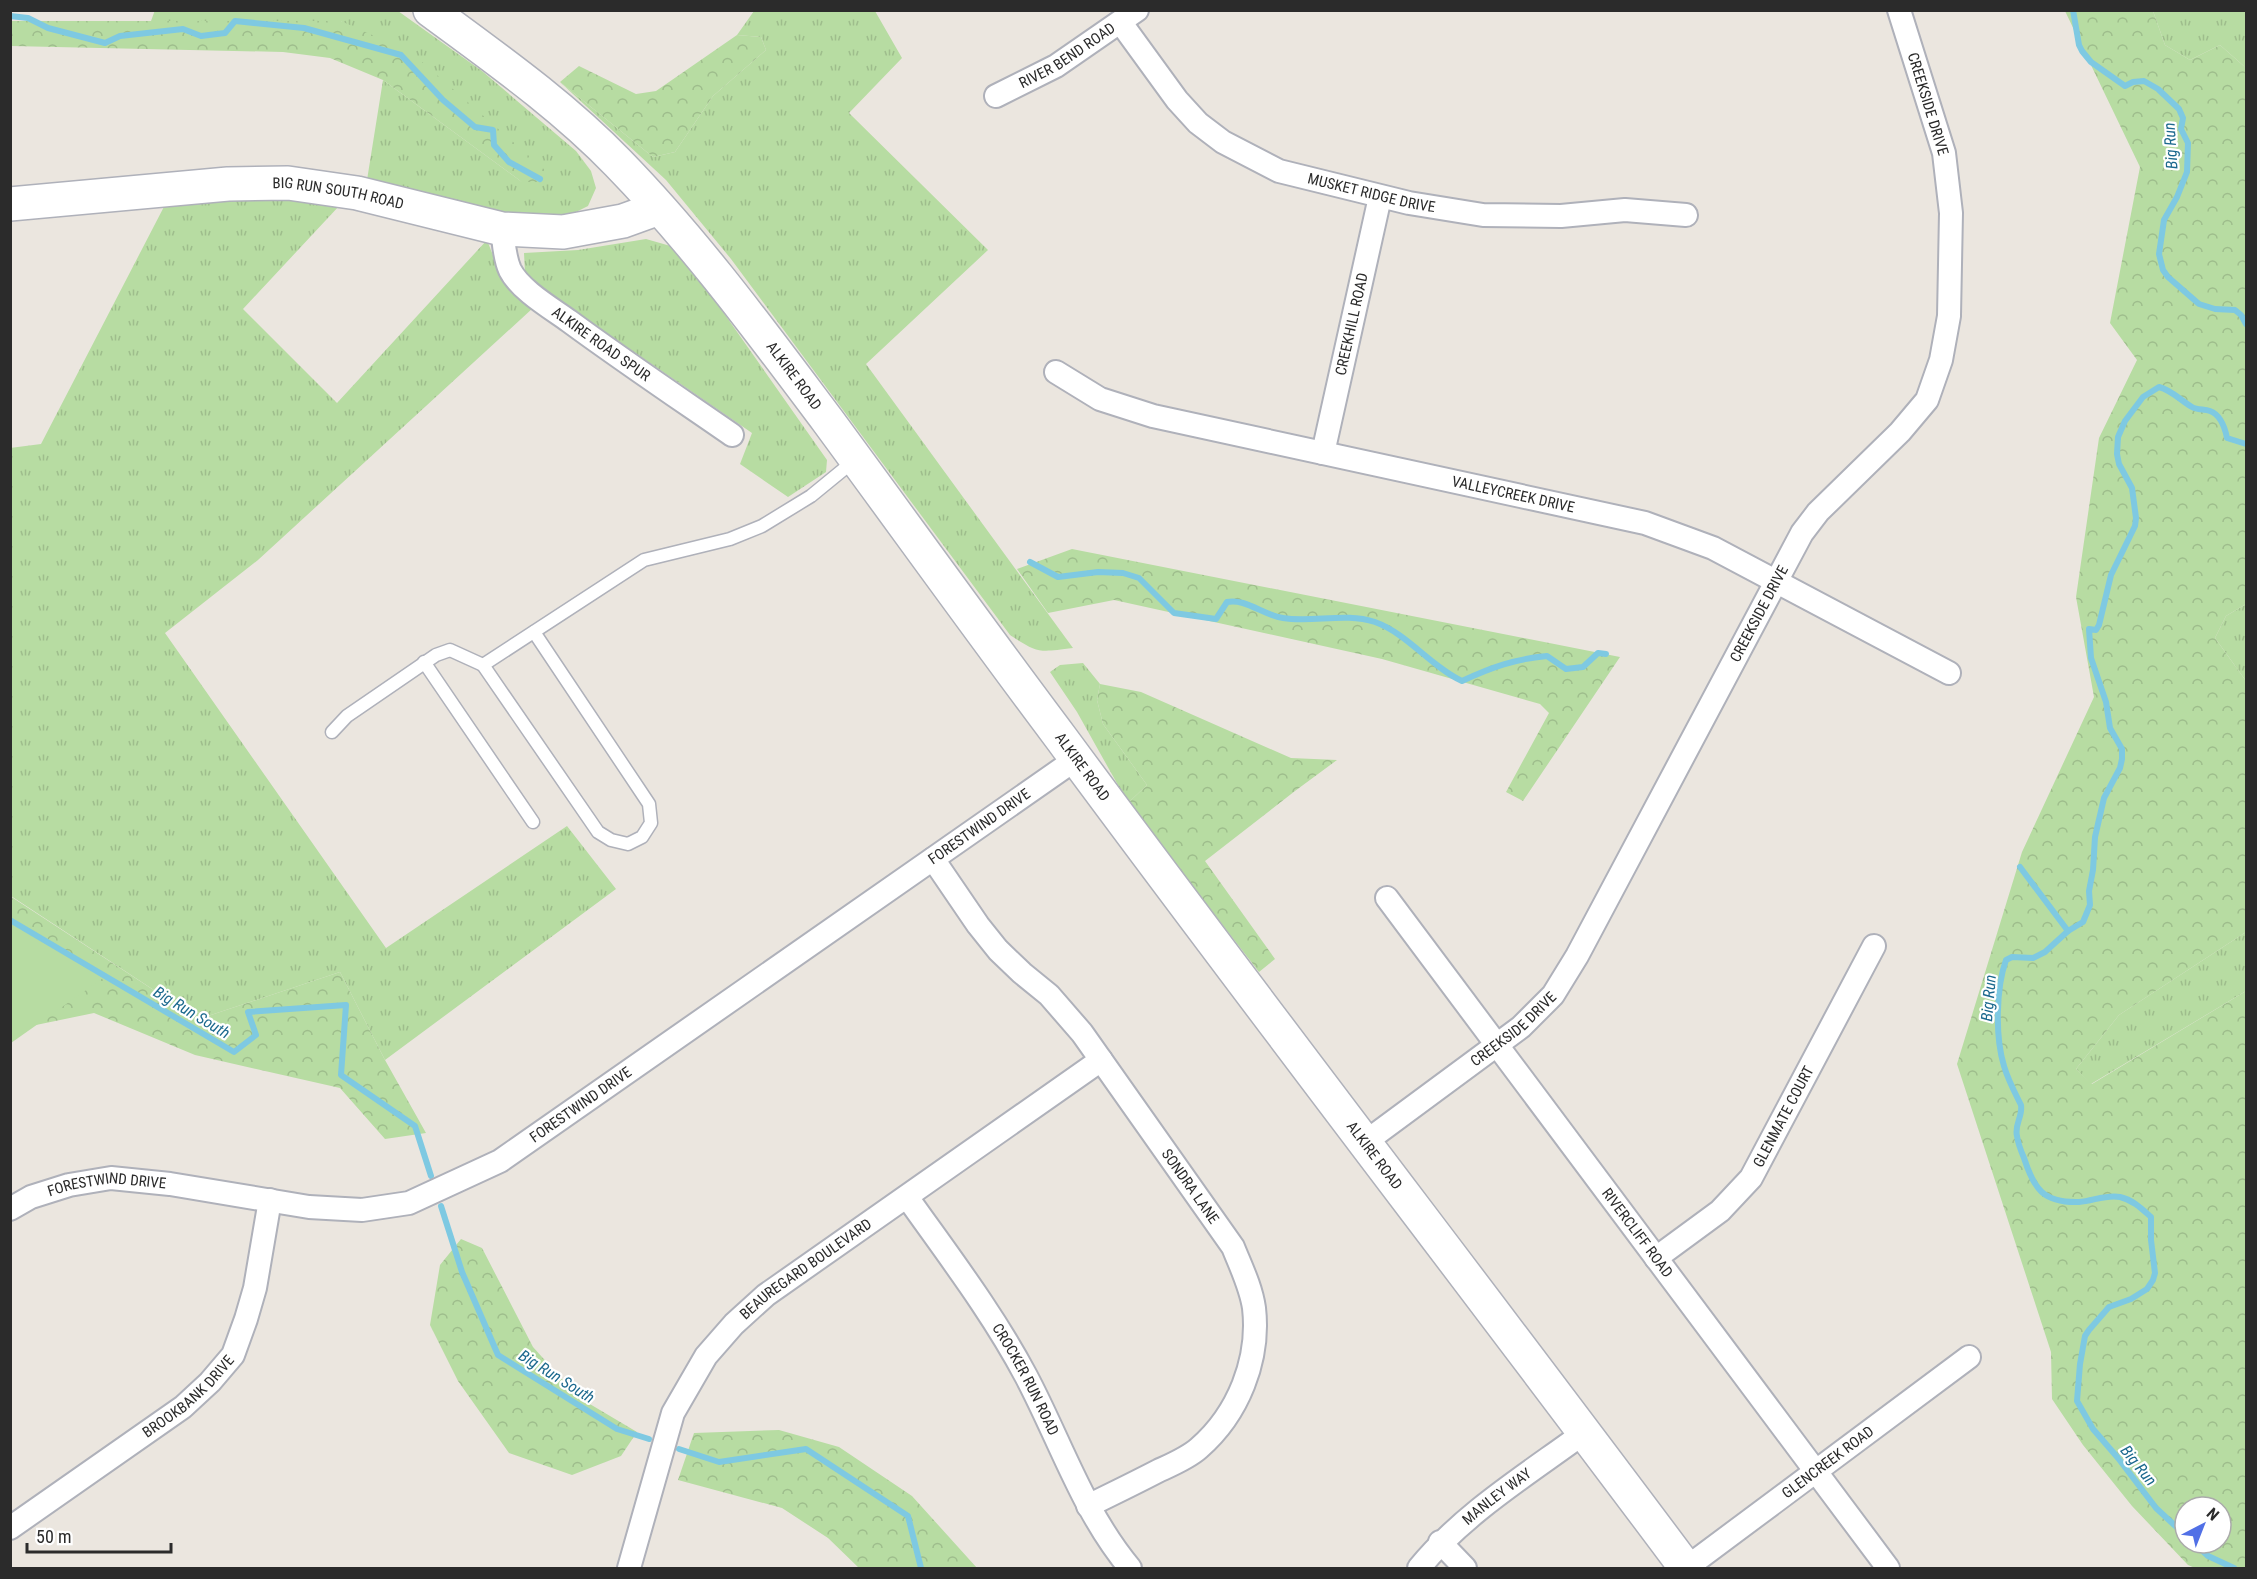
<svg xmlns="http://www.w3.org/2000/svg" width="2257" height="1579" font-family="'Roboto Condensed',sans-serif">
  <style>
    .grass { fill: url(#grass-tufts) }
    .forest { fill: url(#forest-crowns); fill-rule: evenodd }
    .park { fill: #b7dca2 }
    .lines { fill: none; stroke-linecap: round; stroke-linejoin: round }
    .stream { stroke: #7ec9e2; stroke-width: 6 }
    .lane-casing { stroke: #afb1ba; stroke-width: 15 }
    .street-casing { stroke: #afb1ba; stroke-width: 26 }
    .secondary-casing { stroke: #afb1ba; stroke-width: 36 }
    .lane { stroke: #fff; stroke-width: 12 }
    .street { stroke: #fff; stroke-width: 22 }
    .secondary { stroke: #fff; stroke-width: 33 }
    .labels { text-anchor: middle; stroke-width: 4.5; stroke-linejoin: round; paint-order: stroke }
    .street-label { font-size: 15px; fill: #2b2b2b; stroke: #fff }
    .water-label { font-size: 16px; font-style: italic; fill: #1c698e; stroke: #fff }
  </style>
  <defs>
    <pattern id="grass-tufts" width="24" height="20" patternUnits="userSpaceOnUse" patternTransform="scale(1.5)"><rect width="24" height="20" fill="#b7dca2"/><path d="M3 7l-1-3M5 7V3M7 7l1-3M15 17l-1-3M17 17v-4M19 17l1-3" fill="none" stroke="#9ebd8c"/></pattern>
    <pattern id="forest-crowns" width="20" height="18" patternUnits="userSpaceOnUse" patternTransform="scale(1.5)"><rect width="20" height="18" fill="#b7dca2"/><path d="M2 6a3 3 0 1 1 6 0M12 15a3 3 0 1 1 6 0" fill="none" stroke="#9ebd8c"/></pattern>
  </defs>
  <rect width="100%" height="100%" fill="#ebe6df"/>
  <g class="grass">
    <path d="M155 10 398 11 482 71 576 151 591 171 596 188 588 206 568 216H518L367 180 383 80 522 182 341 21H151Z"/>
    <path d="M754 11H875L902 58 849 113 988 250 866 364 1073 648C1039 652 1039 654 1010 635L731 259 666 180 560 82 653 157 675 152 713 96 766 50 761 37 737 35Z"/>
    <path d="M2153 11H2246V68L2220 45 2190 60 2165 45Z"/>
    <path d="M253 192 340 205 243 309 337 403 487 240 504 284 533 308 258 560 165 633 386 948 567 826 616 889 385 1060 340 972 208 1016 175 1004 11 896 10 448 41 444 168 199Z"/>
    <path d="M646 239 674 247 688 262 827 460 826 472 788 497 740 464 752 433 548 293 525 273 524 253 578 250Z"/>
    <path d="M2246 604V681L2215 638 2226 616Z"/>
    <path d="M1083 663 1100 684 1097 700 1103 724 1147 785 1128 803 1077 712 1050 672 1060 665Z"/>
    <path d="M2246 932V991L2091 1084 2076 1069 2119 1015Z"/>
  </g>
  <g class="forest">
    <path d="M2065 11H2153L2165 45 2190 60 2220 45 2246 68V604L2226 616 2215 638 2246 681V932L2119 1015 2076 1069 2092 1084 2246 991V1568H2195L2188 1565 2132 1506 2083 1445 2052 1399 2051 1352 1957 1064 2022 852 2094 697 2076 597 2099 438 2137 360 2110 323 2140 167ZM2185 1507H2221V1543H2185Z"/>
    <path d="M11 21H341L412 53 546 171 545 182H522L383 80 330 58 283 52 11 46Z"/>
    <path d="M737 35 761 37 766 50 713 96 675 152 653 157 560 82 579 66 636 94 656 91Z"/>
    <path d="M1072 549 1620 657 1523 801 1506 792 1549 713 1540 704 1382 659 1114 600 1048 613 1017 569Z"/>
    <path d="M1100 684 1141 692 1291 758 1337 760 1295 791 1205 861 1275 959 1259 972 1128 803 1147 785 1103 724 1097 700Z"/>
    <path d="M10 896 175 1004 208 1016 340 972 385 1060 426 1133 385 1139 340 1088 195 1055 94 1013 36 1025 11 1011Z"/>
    <path d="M461 1239 482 1248 533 1347 578 1397 637 1432 621 1456 572 1475 509 1453 458 1381 430 1325 440 1265Z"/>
    <path d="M779 1430 839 1447 912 1496 977 1568H859L828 1538 782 1508 678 1480 694 1433Z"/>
  </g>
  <path class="park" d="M11 915 106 976 11 1043H10Z"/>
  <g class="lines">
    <g class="stream">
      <path d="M2073 10 2079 45 2082 51 2091 62 2125 86 2133 82 2144 81 2158 89 2179 109 2183 118 2181 129 2188 143 2187 172 2177 197 2164 220 2159 254 2163 270 2168 277 2199 304 2215 309 2235 310 2241 315 2246 324"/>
      <path d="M10 16 28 18 48 28 105 43 120 36 183 29 201 36 225 33 235 21 304 28 401 55 443 100 475 127 493 130 494 145 509 162 540 179"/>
      <path d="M1030 562 1058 577 1098 572 1123 573 1139 578 1174 613 1216 619 1227 602C1245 598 1263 615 1283 618 1313 623 1345 612 1375 622 1408 634 1430 666 1462 681 1492 667 1515 659 1547 656L1566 669 1583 667 1598 653 1606 654"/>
      <path d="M2020 867 2068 931"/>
      <path d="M10 920 234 1052 256 1035 248 1012 346 1005 341 1075 415 1126 431 1176"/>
      <path d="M441 1206 462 1272 498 1355 617 1429 649 1439"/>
      <path d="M679 1449 719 1462 806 1449 908 1516 921 1568"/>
      <path d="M2185 1535 2156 1508 2118 1458 2093 1429 2077 1401 2080 1364 2085 1336 2089 1330 2109 1307 2131 1299 2147 1289 2153 1280 2155 1273 2151 1240V1217C2141 1208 2133 1200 2120 1197 2107 1194 2093 1201 2079 1202 2043 1203 2034 1189 2024 1158 2021 1151 2018 1144 2017 1136 2014 1125 2023 1116 2021 1105 2015 1093 2008 1080 2004 1066 1995 1037 1996 988 2006 960L2012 957 2033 958 2045 952 2068 931 2083 922 2090 905 2089 891 2093 870 2095 837 2104 798 2120 768 2122 759V749L2110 728 2106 702 2091 658 2089 629 2096 630 2099 625 2111 575 2135 526 2136 518 2132 488 2119 464 2117 454 2118 437 2125 421 2143 397 2159 387C2173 391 2180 400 2192 407 2197 410 2204 409 2210 411 2221 415 2225 428 2227 438L2246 444"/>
      <path d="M2194 1543 2208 1556 2234 1568"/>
    </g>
    <g class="lane-casing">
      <g id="lane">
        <path d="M424 662 533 822"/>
        <path d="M483 665 598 832 611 840 628 844 642 837 651 823 649 804 534 632"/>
        <path d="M332 732 347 716 436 655 450 650 483 665 644 560 730 539 762 526 811 496 855 460"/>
      </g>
    </g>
    <g class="street-casing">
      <g id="street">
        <path id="s1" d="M1121 23 1177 100 1198 123 1223 142 1279 171 1409 203 1483 215 1561 216 1625 210 1686 215"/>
        <path id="s2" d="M996 96 1056 66 1137 10"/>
        <path id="s3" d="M502 229C504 242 504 257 510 270 520 290 551 308 569 321 622 360 677 397 732 435"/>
        <path id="s4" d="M1056 372 1100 399 1153 416 1645 523 1713 548 1949 673"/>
        <path id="s5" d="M1323 453 1380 197"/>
        <path id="s6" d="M933 859 978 925 998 950 1022 973 1049 995 1082 1033 1233 1247C1241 1267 1251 1287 1254 1308 1260 1360 1238 1414 1199 1448 1188 1458 1171 1465 1158 1471 1135 1483 1112 1494 1088 1506"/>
        <path id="s7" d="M1387 898 1888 1568"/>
        <path id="s8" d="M1364 1143 1521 1027 1553 995 1577 956 1802 533 1818 512 1900 432 1927 400 1941 360 1949 316 1951 213 1944 153 1899 10"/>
        <path id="s9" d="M907 1197C948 1255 992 1312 1026 1376 1060 1440 1083 1512 1130 1568"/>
        <path id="s10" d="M10 1209 31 1197 69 1185 111 1178 170 1184 309 1207 362 1210 409 1203 500 1161 1076 759"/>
        <path id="s11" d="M1656 1258 1720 1211 1751 1178 1874 946"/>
        <path id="s12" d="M10 1528 183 1407 210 1382 233 1355 246 1319 255 1288 270 1200"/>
        <path d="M1440 1542 1465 1568"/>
        <path id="s13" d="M629 1568 673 1413 706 1356 734 1324 766 1295 1101 1060"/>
        <path id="s14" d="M1419 1568C1464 1513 1528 1474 1585 1432"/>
        <path id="s15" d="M1686 1568 1969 1357"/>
      </g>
    </g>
    <g class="secondary-casing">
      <g id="secondary">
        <path id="s16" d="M430 10C495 58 562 105 618 163 696 243 761 332 828 421 906 527 982 633 1061 738 1267 1017 1479 1291 1686 1568"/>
        <path id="s17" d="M10 204 228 184 288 183 357 193 502 229 563 232 623 221 659 208"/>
      </g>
    </g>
    <use href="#lane" class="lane"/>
    <use href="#street" class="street"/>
    <use href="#secondary" class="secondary"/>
  </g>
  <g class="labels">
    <g class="street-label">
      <text dy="5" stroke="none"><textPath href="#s2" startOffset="82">RIVER BEND ROAD</textPath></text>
      <text transform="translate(1928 104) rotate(73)" y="5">CREEKSIDE DRIVE</text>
      <text dy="5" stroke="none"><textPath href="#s1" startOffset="316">MUSKET RIDGE DRIVE</textPath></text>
      <text dy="5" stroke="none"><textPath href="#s17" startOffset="330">BIG RUN SOUTH ROAD</textPath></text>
      <text dy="5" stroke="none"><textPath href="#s5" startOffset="132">CREEKHILL ROAD</textPath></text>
      <text dy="5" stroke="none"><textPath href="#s3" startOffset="160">ALKIRE ROAD SPUR</textPath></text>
      <text dy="5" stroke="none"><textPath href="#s16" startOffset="519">ALKIRE ROAD</textPath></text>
      <text dy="5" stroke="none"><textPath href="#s4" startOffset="476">VALLEYCREEK DRIVE</textPath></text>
      <text dy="5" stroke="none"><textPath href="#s8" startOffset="674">CREEKSIDE DRIVE</textPath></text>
      <text dy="5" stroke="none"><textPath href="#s16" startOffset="1005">ALKIRE ROAD</textPath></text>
      <text dy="5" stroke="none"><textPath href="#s10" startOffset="1092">FORESTWIND DRIVE</textPath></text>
      <text dy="5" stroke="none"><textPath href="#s8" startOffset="188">CREEKSIDE DRIVE</textPath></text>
      <text dy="5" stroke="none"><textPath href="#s10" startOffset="606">FORESTWIND DRIVE</textPath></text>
      <text dy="5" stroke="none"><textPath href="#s11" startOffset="194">GLENMATE COURT</textPath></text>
      <text dy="5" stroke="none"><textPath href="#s16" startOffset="1491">ALKIRE ROAD</textPath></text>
      <text dy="5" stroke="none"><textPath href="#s6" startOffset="418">SONDRA LANE</textPath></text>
      <text dy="5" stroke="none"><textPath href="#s10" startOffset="102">FORESTWIND DRIVE</textPath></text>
      <text dy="5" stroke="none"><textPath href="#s7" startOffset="418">RIVERCLIFF ROAD</textPath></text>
      <text dy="5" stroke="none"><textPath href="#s13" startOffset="360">BEAUREGARD BOULEVARD</textPath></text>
      <text dy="5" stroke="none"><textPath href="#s9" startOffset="218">CROCKER RUN ROAD</textPath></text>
      <text dy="5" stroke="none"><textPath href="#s12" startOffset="222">BROOKBANK DRIVE</textPath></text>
      <text dy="5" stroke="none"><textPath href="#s15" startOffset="177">GLENCREEK ROAD</textPath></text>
      <text dy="5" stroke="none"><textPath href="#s14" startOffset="106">MANLEY WAY</textPath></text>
    </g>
    <g class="water-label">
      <text transform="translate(2170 146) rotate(-94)" y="6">Big Run</text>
      <text transform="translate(1988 998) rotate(-85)" y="6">Big Run</text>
      <text transform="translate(192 1012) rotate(31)" y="6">Big Run South</text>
      <text transform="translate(557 1376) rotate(32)" y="6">Big Run South</text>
      <text transform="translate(2139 1465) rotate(51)" y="6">Big Run</text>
    </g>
  </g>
  <rect width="2257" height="1579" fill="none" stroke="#2b2b2b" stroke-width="24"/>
  <g transform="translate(2203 1525) rotate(42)"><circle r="28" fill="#ffffff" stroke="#aaaaaa" stroke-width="1.5"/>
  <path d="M0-4.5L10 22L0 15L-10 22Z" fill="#5170e6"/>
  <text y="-9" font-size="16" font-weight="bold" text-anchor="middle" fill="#2b2b2b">N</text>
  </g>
  <path d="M27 1543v9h144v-9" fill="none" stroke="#2b2b2b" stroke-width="3"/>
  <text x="36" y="1543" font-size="18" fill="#2b2b2b" stroke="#ffffff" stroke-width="4.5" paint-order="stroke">50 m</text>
</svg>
